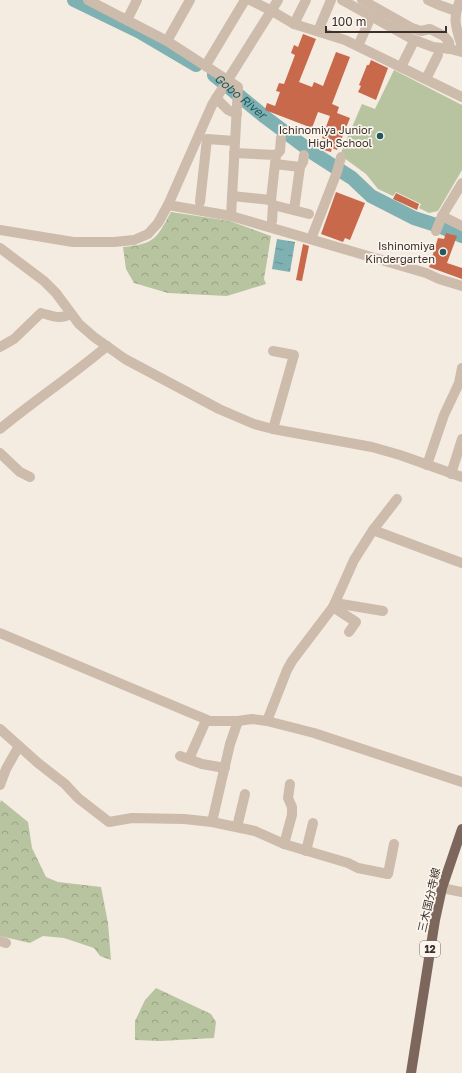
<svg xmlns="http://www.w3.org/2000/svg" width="462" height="1073" font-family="'Golos Text','Noto Sans JP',sans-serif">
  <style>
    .forest { fill: url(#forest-crowns) }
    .garden { fill: #b8c4a0 }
    .water { fill: url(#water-ripples) }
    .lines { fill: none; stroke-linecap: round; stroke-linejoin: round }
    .river { stroke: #7fb0b2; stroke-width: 14 }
    .building { fill: #c8694b }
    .minor { stroke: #cdbbac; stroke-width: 10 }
    .major { stroke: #7d675c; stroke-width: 10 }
    .poi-dot { fill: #1f5a5e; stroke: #fbf5ee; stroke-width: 1.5 }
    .labels { text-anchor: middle; stroke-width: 3.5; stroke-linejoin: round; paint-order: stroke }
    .shield { fill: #fbf5ee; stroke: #756b66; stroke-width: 1 }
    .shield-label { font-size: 10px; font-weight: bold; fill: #3b302b }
    .poi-label { font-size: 11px; fill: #3b302b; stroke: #fbf5ee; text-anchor: end }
    .street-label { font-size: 11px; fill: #3b302b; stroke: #fbf5ee }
    .water-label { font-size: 12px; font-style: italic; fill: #1f5a5e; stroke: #fbf5ee }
  </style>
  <defs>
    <pattern id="forest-crowns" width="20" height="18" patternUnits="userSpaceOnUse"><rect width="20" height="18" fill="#b8c4a0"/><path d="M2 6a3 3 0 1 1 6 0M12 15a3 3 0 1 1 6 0" fill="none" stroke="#97a083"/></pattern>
    <pattern id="water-ripples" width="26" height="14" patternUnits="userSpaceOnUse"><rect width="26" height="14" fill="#7fb0b2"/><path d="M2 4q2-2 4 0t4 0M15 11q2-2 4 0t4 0" fill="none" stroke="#699091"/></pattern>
  </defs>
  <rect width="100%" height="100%" fill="#f4ebe1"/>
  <g class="forest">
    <path d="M171 212 230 221 271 236 264 279 266 284 227 296 168 293 134 283 126 269 123 247C155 244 156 239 171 212Z"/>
    <path d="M1 800 28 822 32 848 46 877 58 882 101 887 108 923 111 960 100 956 94 948 64 938 43 936 30 943 0 936V803Z"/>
    <path d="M156 988 211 1014 216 1022 214 1038 161 1041 135 1040V1021L145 1000Z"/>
  </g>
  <path class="garden" d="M394 70 462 105V170L438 211 429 213 419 208 421 204 396 192 393 196 378 189 366 174 340 155 362 104 375 109Z"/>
  <path class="water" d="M277 239 295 242 290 272 272 269Z"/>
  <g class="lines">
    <g class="river">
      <path d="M74 0 140 32 196 65"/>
      <path id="s1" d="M214 75 265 117 313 153 352 178 371 196 414 218 439 226 462 236"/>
    </g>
  </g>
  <g class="building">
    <path d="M303 34 316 39 299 82 312 87 314 82 323 86 336 52 350 57 332 104 339 107 337 113 350 118 337 150 332 148 331 152 324 150 327 140 322 138 330 116 318 112 312 128 265 110 267 103 275 106 280 92 276 91 279 83 284 84 295 55 291 53 294 45 298 47Z"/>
    <path d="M371 60 388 68 376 100 358 92 361 86 359 85 367 65H369Z"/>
    <path d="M336 192 365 203 350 240 345 238 343 242 321 234Z"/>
    <path d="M396 193 419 204 417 210 393 199Z"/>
    <path d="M446 233 457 236 447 263 462 268V279L429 267 438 238 444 239Z"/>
    <path d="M303 244 309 246 302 281 296 280Z"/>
  </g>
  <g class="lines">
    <g class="minor">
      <path d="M88 0 167 41 238 87 231 216"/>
      <path d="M250 0 272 11 294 24 345 40 462 97"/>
      <path d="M342 0 412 39 433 47 450 49"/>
      <path d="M362 0 412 28 421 31 430 29 444 36 449 42 450 49 462 52"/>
      <path d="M428 0 439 5 456 11"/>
      <path d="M460 0C452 21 456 26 462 47"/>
      <path d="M127 20 137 0"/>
      <path d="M294 24 306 0"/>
      <path d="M318 31 331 0"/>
      <path d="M167 41 190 0"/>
      <path d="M358 46 370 19"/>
      <path d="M206 65 245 0"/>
      <path d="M401 67 413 43"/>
      <path d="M426 79 438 55"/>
      <path d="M216 98 228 110 237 114"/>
      <path d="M276 155 280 151 281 138"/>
      <path d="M275 164 300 167"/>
      <path d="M462 183 442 216 462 226"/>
      <path d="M232 196 271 200 276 155 234 153"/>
      <path d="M271 200 273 205 309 214"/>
      <path d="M200 202 207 139 235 141"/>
      <path d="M168 205 231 216 426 273 439 279 462 286"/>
      <path d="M294 210 300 167 303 162 304 155"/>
      <path d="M272 221 273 205"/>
      <path d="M0 230 73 242H114L134 240 148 234 158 223 168 205 212 105 278 0"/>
      <path d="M436 231 442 216"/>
      <path d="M311 239 337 172 341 157"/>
      <path d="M0 248 44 281 56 293 79 324 94 337 125 359 219 409 254 424 273 429 372 447 400 455 462 477"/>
      <path d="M0 347 14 339 41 313C54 316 58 320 71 314"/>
      <path d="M273 351 294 355 273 429"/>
      <path d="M0 429C35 400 73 375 107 346"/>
      <path d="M0 453 20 472 30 477"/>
      <path d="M427 465 444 415 459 383 462 368"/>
      <path d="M451 474 462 439"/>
      <path d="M373 530 462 563"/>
      <path d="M335 603 383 611"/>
      <path d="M333 607 356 622 349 632"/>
      <path d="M0 633 210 721H238L252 719 267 721 314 733 462 782"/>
      <path d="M267 721 287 670 292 661 333 607 354 560 373 530 397 499"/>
      <path d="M0 729 38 763 65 784 78 798 109 822 132 818 184 819 212 822 255 831 284 844 348 863 358 868 388 874 394 844"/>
      <path d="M180 756 202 764 225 768"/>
      <path d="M189 759 204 725"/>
      <path d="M0 785 6 769 19 746"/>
      <path d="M212 822 230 744 238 721"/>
      <path d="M237 827 245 794"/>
      <path d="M284 844 292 815V807L288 798 290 784"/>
      <path d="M306 851 313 823"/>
      <path d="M442 888 462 892"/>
      <path d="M0 941 6 943"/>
    </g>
    <path class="major" d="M411 1073 435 920 442 888 462 829"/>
  </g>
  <g class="poi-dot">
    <circle cx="380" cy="136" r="4"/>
    <circle cx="443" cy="252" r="4"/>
  </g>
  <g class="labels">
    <rect class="shield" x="420" y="941" width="20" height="16" rx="3"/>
    <g class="shield-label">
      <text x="430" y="953">12</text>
    </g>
    <g class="poi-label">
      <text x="372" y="134">Ichinomiya Junior<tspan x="372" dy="13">High School</tspan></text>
      <text x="435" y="250">Ishinomiya<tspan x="435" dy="13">Kindergarten</tspan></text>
    </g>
    <g class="street-label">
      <text transform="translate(429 900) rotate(-77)" y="4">三木国分寺線</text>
    </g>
    <g class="water-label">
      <text dy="4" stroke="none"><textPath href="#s1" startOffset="34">Gobo River</textPath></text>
    </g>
  </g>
  <path d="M326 26v6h120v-6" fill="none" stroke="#3b302b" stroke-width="2"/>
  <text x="332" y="26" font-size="12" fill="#3b302b" stroke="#fbf5ee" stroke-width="3" paint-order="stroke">100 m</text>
</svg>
